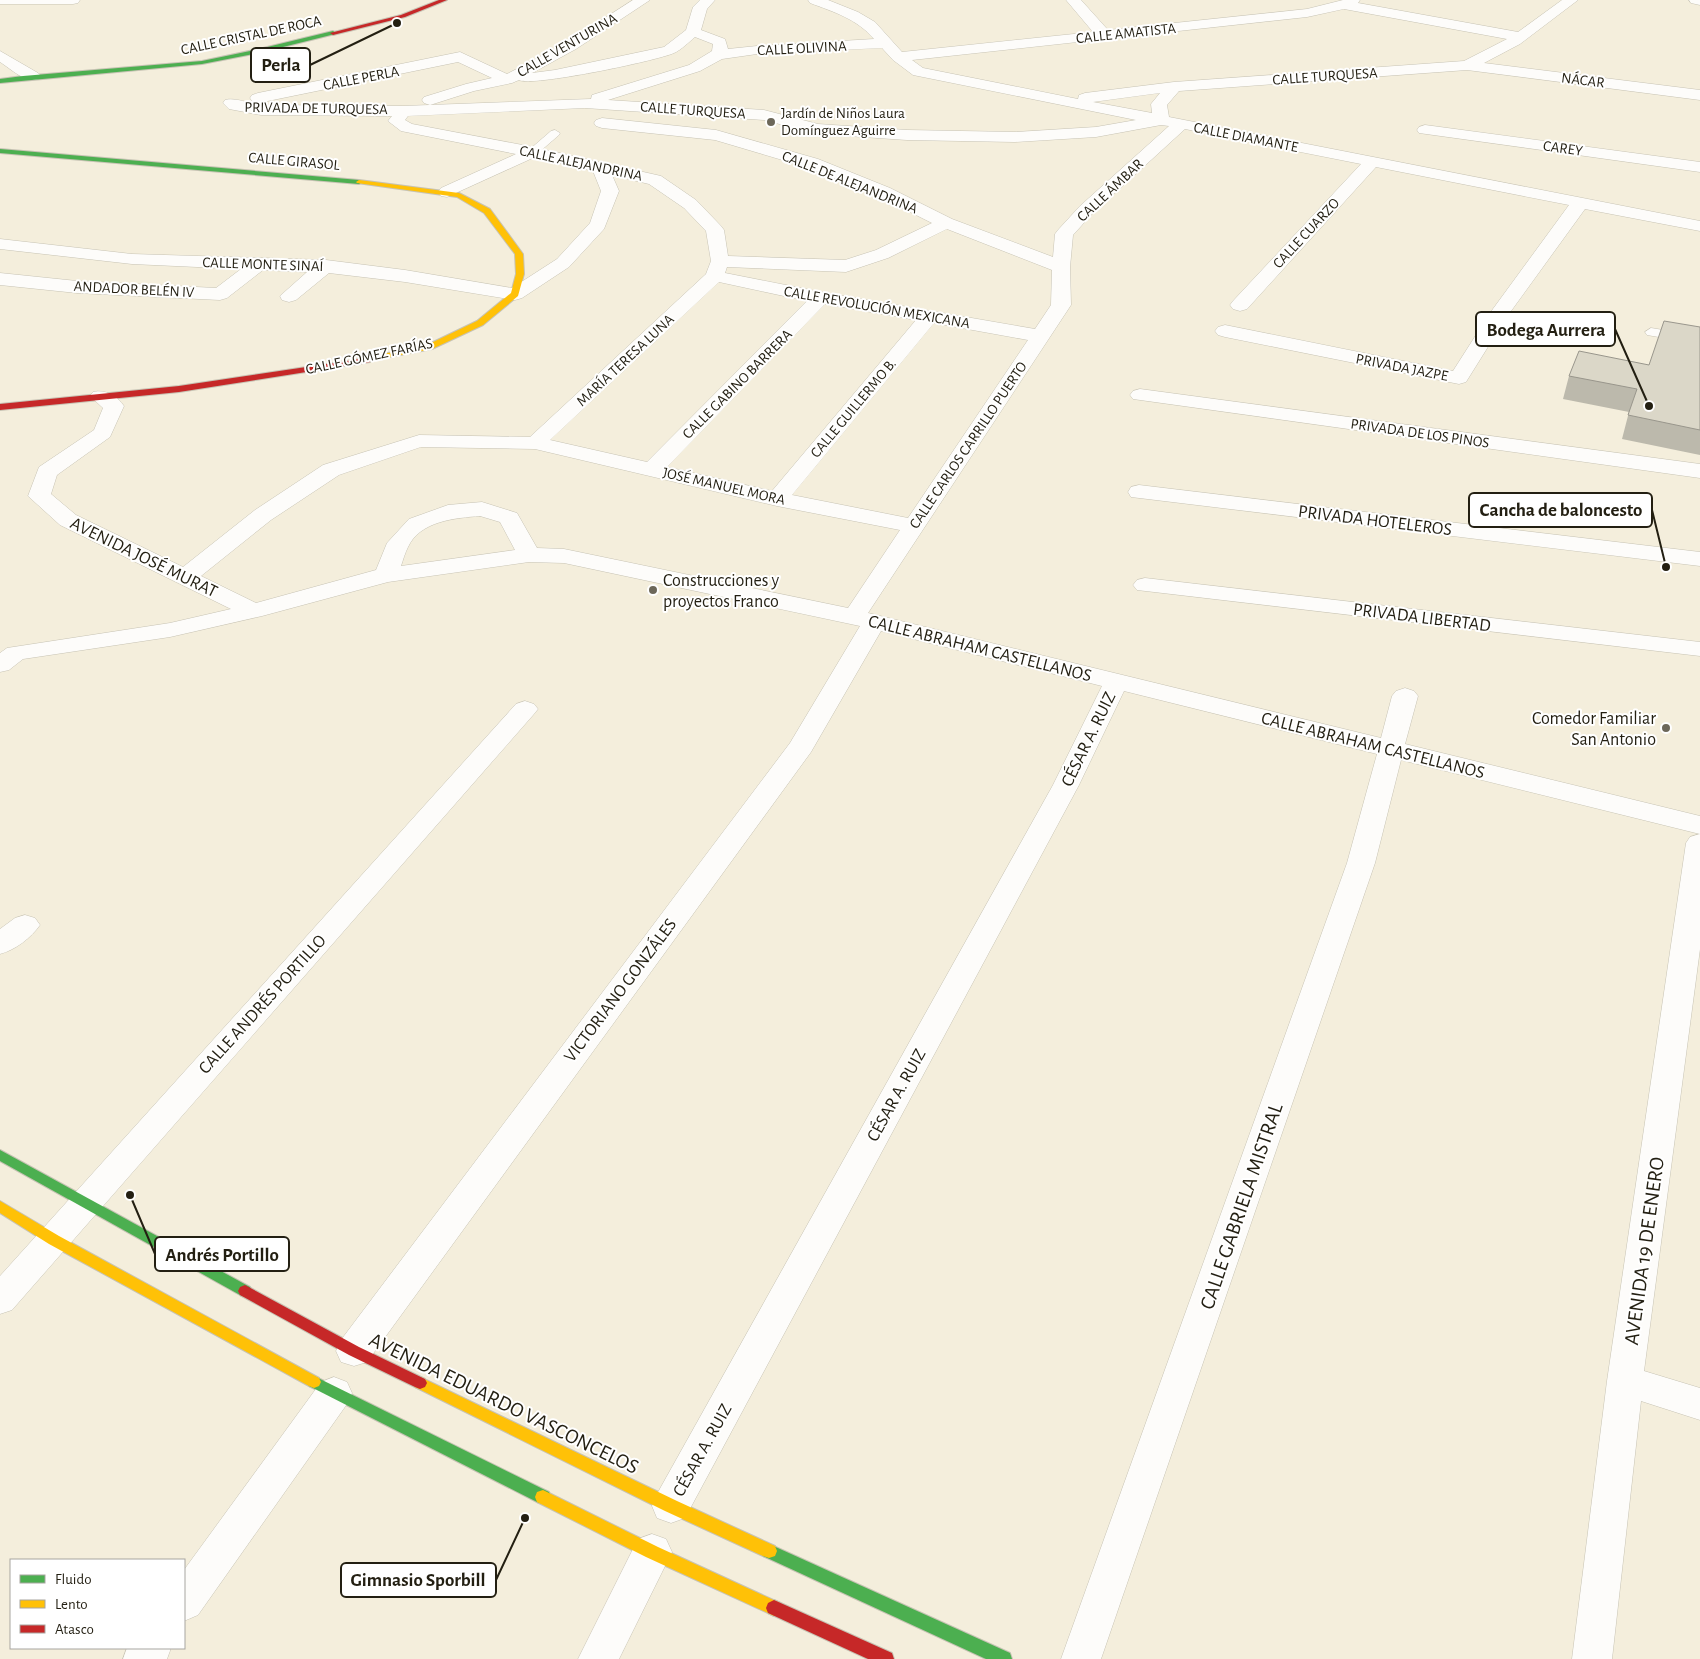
<svg xmlns="http://www.w3.org/2000/svg" width="1700" height="1659" font-family="'Alegreya Sans',sans-serif">
  <style>
    .lines { fill: none; stroke-linecap: round; stroke-linejoin: round }
    .lane-casing { stroke: #c7c3b4; stroke-width: 1 }
    .street-casing { stroke: #c7c3b4; stroke-width: 1 }
    .fast-casing { stroke: #c7c3b4; stroke-width: 2 }
    .slow-casing { stroke: #c7c3b4; stroke-width: 2 }
    .jam-casing { stroke: #c7c3b4; stroke-width: 2 }
    .lane { fill: #fdfcfa; fill-rule: evenodd }
    .street { fill: #fdfcfa; fill-rule: evenodd }
    .fast { fill: #4caf50; fill-rule: evenodd }
    .slow { fill: #ffc107; fill-rule: evenodd }
    .jam { fill: #c62828; fill-rule: evenodd }
    .wall { fill: #bcb9ac }
    .building { fill: #dbd7c8; stroke: #99968c }
    .poi-dot { fill: #6c6759; stroke: #fff; stroke-width: 2 }
    .labels { text-anchor: middle; stroke-width: 4; stroke-linejoin: round; paint-order: stroke }
    .far-street-label { font-size: 15px; fill: #231f12; stroke: #fff }
    .far-poi-label { font-size: 15px; fill: #231f12; stroke: #fff; text-anchor: start }
    .street-label { font-size: 18px; fill: #231f12; stroke: #fff }
    .poi-label { font-size: 18px; fill: #231f12; stroke: #fff; text-anchor: start }
    .near-street-label { font-size: 21px; fill: #231f12; stroke: #fff }
    .leader { fill: none; stroke: #231f12; stroke-width: 2 }
    .callout-dot { fill: #231f12; stroke: #fff; stroke-width: 2 }
    .callout { fill: #fff; stroke: #231f12; stroke-width: 2 }
    .callout-label { font-size: 19px; text-anchor: middle; font-weight: bold; fill: #231f12 }
  </style>
  <rect width="100%" height="100%" fill="#f4eedc"/>
  <g class="lines">
    <g class="lane-casing">
      <g id="lane">
        <path d="M555 130 560 133 559 135 537 154H529L528 152 529 150 551 131Z"/>
        <path d="M1651 328 1700 336V344L1647 335 1645 332Z"/>
      </g>
    </g>
    <g class="street-casing">
      <g id="street">
        <path d="M0 0H80L78 3 73 4H0Z"/>
        <path d="M633 0H650L576 49 532 73 555 70 664 47 686 30 693 7 700 0H715L707 9 701 30 725 39 728 49 757 46 874 39C857 19 834 12 810 3L808 0H828L858 12 875 22 902 52 1093 32 1066 0H1081L1108 30 1307 9 1343 0H1360L1358 3 1518 32 1562 0H1578L1520 44 1484 63 1700 90V100L1467 70 1179 91 1167 105 1169 117 1700 221V231L1585 209 1506 318 1466 382 1459 384 1225 337 1218 335 1215 331 1218 327 1225 325 1453 371 1490 313 1569 205 1376 167 1247 309 1240 311 1233 309 1230 305 1233 301 1361 164 1185 129 1092 214 1073 235 1070 267 1071 305 868 613 1381 738 1392 696 1396 691 1405 688 1414 691 1418 696 1405 744 1700 816V834L1401 760 1375 863 1101 1659H1061L1347 863 1377 754 1124 691 1079 785 685 1518 671 1523 657 1518 652 1506 657 1494 1053 785 1102 686 881 631 811 752 367 1362 354 1366 341 1362 336 1351 341 1340 790 743 860 626 564 563 529 562 388 582 262 616 170 637 23 659 9 670 0 672V653L7 648 170 623 231 609 60 525 28 496 39 467 94 430 103 408 90 396 93 392C105 389 117 396 124 406L110 437 57 475 51 494 76 515 183 567 255 510 323 465 419 435 530 437 706 274 711 261 706 231 684 208 649 184 612 175 619 191 604 229 569 267 522 298 515 300 405 282 329 273 296 300 289 302 282 300 280 296 307 272 263 270 227 298 220 300 77 293 0 285V273L77 281 216 288 241 269 132 264 0 249V239L132 254 326 260 405 270 512 288 557 259 590 223 601 191 593 171 535 157 447 197 441 196 438 192 441 188 516 154 401 131 388 121 392 116 261 115 229 109 223 103 225 100C234 97 251 104 261 105L403 106 591 99 592 95 689 65 712 51 713 44 695 37C689 42 681 50 674 53 656 61 531 87 519 80L512 83 474 91 430 105 424 103 422 100 424 97 466 84 492 78 458 62 258 103 252 101 250 98 252 95 258 93 460 52 507 74 566 43ZM1344 9 1507 39 1464 61 1174 82 1085 93 1079 95 1078 99 923 68 912 60 1307 17ZM882 48 893 60 913 75 1136 120 1096 127 1015 132 907 130 818 124 764 110 608 100 700 71 722 59 757 54ZM1160 93 1151 104 1152 113 1093 102ZM585 108 764 120 818 134 907 140 1015 142 1096 137 1161 125 1169 126 1080 206 1058 230 1055 234 1053 257 952 219 890 188 818 159 716 130 602 118 596 120 594 123 596 126 602 128 715 140 806 167 878 196 932 223 876 250 845 260 728 256 724 230 721 226 696 200 661 176 533 147 412 124 405 120 408 116ZM947 229 1052 270 1051 305 1035 329 821 292 725 273 727 267 846 272 888 258ZM719 282 807 301 647 462 550 440ZM825 304 916 320 772 491 667 467ZM934 323 1028 340 908 518 792 495ZM421 447 535 449 777 506 900 530 848 608 564 549 537 548 517 513 482 502 448 505 409 519 387 543 376 570 256 603 201 576 271 520 339 475ZM480 516 500 522 515 550 401 566C403 560 405 553 408 547 420 521 455 518 480 516Z"/>
        <path d="M1689 0H1700V5L1691 3Z"/>
        <path d="M0 51 38 73 41 76 38 79C25 83 11 69 0 62Z"/>
        <path d="M1425 125 1700 162V172L1419 133 1417 130 1419 127Z"/>
        <path d="M1140 389 1700 464V478L1133 399 1130 395 1133 391Z"/>
        <path d="M1139 485 1700 552V566L1131 497 1128 492 1131 487Z"/>
        <path d="M1145 578 1700 642V656L1137 590 1133 585 1137 580Z"/>
        <path d="M525 701 534 704 538 709 534 714 12 1310 0 1314V1276L516 704Z"/>
        <path d="M1700 834V949L1644 1371 1700 1388V1420L1641 1401 1612 1659H1572L1607 1381 1686 843 1690 837Z"/>
        <path d="M25 915 35 918 40 925C31 938 15 950 0 954V929L15 918Z"/>
        <path d="M334 1377 347 1382 352 1393 347 1404 198 1615 184 1621V1570L321 1382Z"/>
        <path d="M652 1534 666 1539 672 1552 619 1659H578L638 1539Z"/>
        <path d="M127 1648H171L167 1659H123Z"/>
      </g>
    </g>
    <g class="fast-casing">
      <g id="fast">
        <path d="M333 31 336 33 335 34 259 53 202 64 0 83V79L23 76 202 61 259 49Z"/>
        <path d="M0 149 359 180 362 182 359 184 0 153Z"/>
        <path d="M0 1150 250 1287 252 1291 250 1295 245 1297 240 1295 0 1161Z"/>
        <path d="M314 1376 549 1492 551 1497 549 1502 543 1504 537 1502 309 1386 307 1382 309 1378Z"/>
        <path d="M769 1544 1010 1653 1012 1659H986L763 1556 761 1551 763 1546Z"/>
      </g>
    </g>
    <g class="slow-casing">
      <g id="slow">
        <path d="M359 180 459 193 490 209 523 254 524 274 518 296 483 325 432 349 364 362V358L427 345 477 321 511 293 516 274 515 254 484 213 457 197 357 183 356 182Z"/>
        <path d="M0 1201 59 1236 319 1378 321 1382 319 1386 314 1388 309 1386 49 1244 0 1213Z"/>
        <path d="M420 1377 677 1501 775 1546 777 1551 775 1556 769 1558 763 1556 665 1511 415 1387 413 1383 415 1379Z"/>
        <path d="M543 1490 658 1547 780 1603 782 1608 780 1613 774 1616 768 1613 646 1557 537 1502 535 1497 537 1492Z"/>
      </g>
    </g>
    <g class="jam-casing">
      <g id="jam">
        <path d="M439 0H447L405 17 333 35 330 33 401 15Z"/>
        <path d="M367 358H370V362L179 392 0 410V404L179 386Z"/>
        <path d="M245 1285 359 1347 425 1379 427 1383 425 1387 420 1389 415 1387 349 1355 240 1295 238 1291 240 1287Z"/>
        <path d="M774 1600 892 1653 894 1659H868L768 1613 766 1608 768 1603Z"/>
      </g>
    </g>
    <use href="#lane" class="lane"/>
    <use href="#street" class="street"/>
    <use href="#fast" class="fast"/>
    <use href="#slow" class="slow"/>
    <use href="#jam" class="jam"/>
  </g>
  <path class="wall" d="M1700 327V455L1622 439 1629 412 1563 399 1569 376 1649 365Z"/>
  <path class="building" d="M1664 321 1700 327V430L1628 415 1637 389 1569 376 1579 351 1649 365Z"/>
  <g class="poi-dot">
    <circle cx="771" cy="122" r="5"/>
    <circle cx="653" cy="590" r="5"/>
    <circle cx="1666" cy="728" r="5"/>
  </g>
  <g class="labels">
    <g class="far-street-label">
      <text transform="translate(1126 33) rotate(-6)" y="5">CALLE AMATISTA</text>
      <text transform="translate(251 35) rotate(-12)" y="5">CALLE CRISTAL DE ROCA</text>
      <text transform="translate(567 45) rotate(-30)" y="5">CALLE VENTURINA</text>
      <text transform="translate(802 48) rotate(-3)" y="5">CALLE OLIVINA</text>
      <text transform="translate(1325 76) rotate(-4)" y="5">CALLE TURQUESA</text>
      <text transform="translate(361 78) rotate(-11)" y="5">CALLE PERLA</text>
      <text transform="translate(1583 80) rotate(7)" y="5">NÁCAR</text>
      <text transform="translate(316 108) rotate(1)" y="5">PRIVADA DE TURQUESA</text>
      <text transform="translate(693 110) rotate(4)" y="5">CALLE TURQUESA</text>
      <text transform="translate(1246 137) rotate(11)" y="5">CALLE DIAMANTE</text>
      <text transform="translate(1563 148) rotate(8)" y="5">CAREY</text>
      <text transform="translate(294 161) rotate(5)" y="5">CALLE GIRASOL</text>
      <text transform="translate(581 163) rotate(12)" y="5">CALLE ALEJANDRINA</text>
      <text transform="translate(850 182) rotate(22)" y="5">CALLE DE ALEJANDRINA</text>
      <text transform="translate(1110 190) rotate(-43)" y="5">CALLE ÁMBAR</text>
      <text transform="translate(1306 233) rotate(-47)" y="5">CALLE CUARZO</text>
      <text transform="translate(263 264) rotate(2)" y="5">CALLE MONTE SINAÍ</text>
      <text transform="translate(134 289) rotate(3)" y="5">ANDADOR BELÉN IV</text>
      <text transform="translate(877 307) rotate(10)" y="5">CALLE REVOLUCIÓN MEXICANA</text>
      <text transform="translate(369 356) rotate(-12)" y="5">CALLE GÓMEZ FARÍAS</text>
      <text transform="translate(625 360) rotate(-43)" y="5">MARÍA TERESA LUNA</text>
      <text transform="translate(1402 367) rotate(11)" y="5">PRIVADA JAZPE</text>
      <text transform="translate(737 384) rotate(-45)" y="5">CALLE GABINO BARRERA</text>
      <text transform="translate(853 408) rotate(-50)" y="5">CALLE GUILLERMO B.</text>
      <text transform="translate(1420 433) rotate(8)" y="5">PRIVADA DE LOS PINOS</text>
      <text transform="translate(968 445) rotate(-56)" y="5">CALLE CARLOS CARRILLO PUERTO</text>
      <text transform="translate(724 486) rotate(13)" y="5">JOSÉ MANUEL MORA</text>
    </g>
    <g class="far-poi-label">
      <text x="781" y="118">Jardín de Niños Laura<tspan x="781" dy="17">Domínguez Aguirre</tspan></text>
    </g>
    <g class="street-label">
      <text transform="translate(1375 520) rotate(7)" y="6">PRIVADA HOTELEROS</text>
      <text transform="translate(144 557) rotate(26)" y="6">AVENIDA JOSÉ MURAT</text>
      <text transform="translate(1422 617) rotate(7)" y="6">PRIVADA LIBERTAD</text>
      <text transform="translate(980 648) rotate(14)" y="6">CALLE ABRAHAM CASTELLANOS</text>
      <text transform="translate(1088 739) rotate(-64)" y="6">CÉSAR A. RUIZ</text>
      <text transform="translate(1373 745) rotate(14)" y="6">CALLE ABRAHAM CASTELLANOS</text>
      <text transform="translate(620 990) rotate(-53)" y="6">VICTORIANO GONZÁLES</text>
      <text transform="translate(262 1004) rotate(-48)" y="6">CALLE ANDRÉS PORTILLO</text>
      <text transform="translate(896 1095) rotate(-61)" y="6">CÉSAR A. RUIZ</text>
      <text transform="translate(702 1450) rotate(-61)" y="6">CÉSAR A. RUIZ</text>
    </g>
    <g class="poi-label">
      <text x="663" y="586">Construcciones y<tspan x="663" dy="21">proyectos Franco</tspan></text>
      <text x="1656" y="724" text-anchor="end">Comedor Familiar<tspan x="1656" dy="21">San Antonio</tspan></text>
    </g>
    <g class="near-street-label">
      <text transform="translate(1241 1206) rotate(-71)" y="7">CALLE GABRIELA MISTRAL</text>
      <text transform="translate(1644 1251) rotate(-82)" y="7">AVENIDA 19 DE ENERO</text>
      <text transform="translate(504 1403) rotate(26)" y="7">AVENIDA EDUARDO VASCONCELOS</text>
    </g>
  </g>
  <path class="leader" d="M397 23L310 65M1649 406L1615 329M1666 567L1652 510M130 1195L155 1254M525 1518L496 1580"/>
  <g class="callout-dot">
    <circle cx="397" cy="23" r="5"/>
    <circle cx="1649" cy="406" r="5"/>
    <circle cx="1666" cy="567" r="5"/>
    <circle cx="130" cy="1195" r="5"/>
    <circle cx="525" cy="1518" r="5"/>
  </g>
  <g class="callout">
    <rect x="251" y="48" width="59" height="34" rx="5"/>
    <rect x="1476" y="312" width="139" height="34" rx="5"/>
    <rect x="1469" y="493" width="183" height="34" rx="5"/>
    <rect x="155" y="1237" width="134" height="34" rx="5"/>
    <rect x="341" y="1563" width="155" height="34" rx="5"/>
  </g>
  <g class="callout-label">
    <text x="281" y="71">Perla</text>
    <text x="1546" y="336">Bodega Aurrera</text>
    <text x="1561" y="516">Cancha de baloncesto</text>
    <text x="222" y="1261">Andrés Portillo</text>
    <text x="418" y="1586">Gimnasio Sporbill</text>
  </g>
  <rect x="10" y="1559" width="175" height="90" fill="#ffffff" stroke="#a7a5a0"/>
  <rect x="20" y="1575" width="25" height="8" fill="#4caf50" stroke="#a7a5a0"/>
  <text x="55" y="1584" font-size="15" fill="#231f12">Fluido</text>
  <rect x="20" y="1600" width="25" height="8" fill="#ffc107" stroke="#a7a5a0"/>
  <text x="55" y="1609" font-size="15" fill="#231f12">Lento</text>
  <rect x="20" y="1625" width="25" height="8" fill="#c62828" stroke="#a7a5a0"/>
  <text x="55" y="1634" font-size="15" fill="#231f12">Atasco</text>
</svg>
